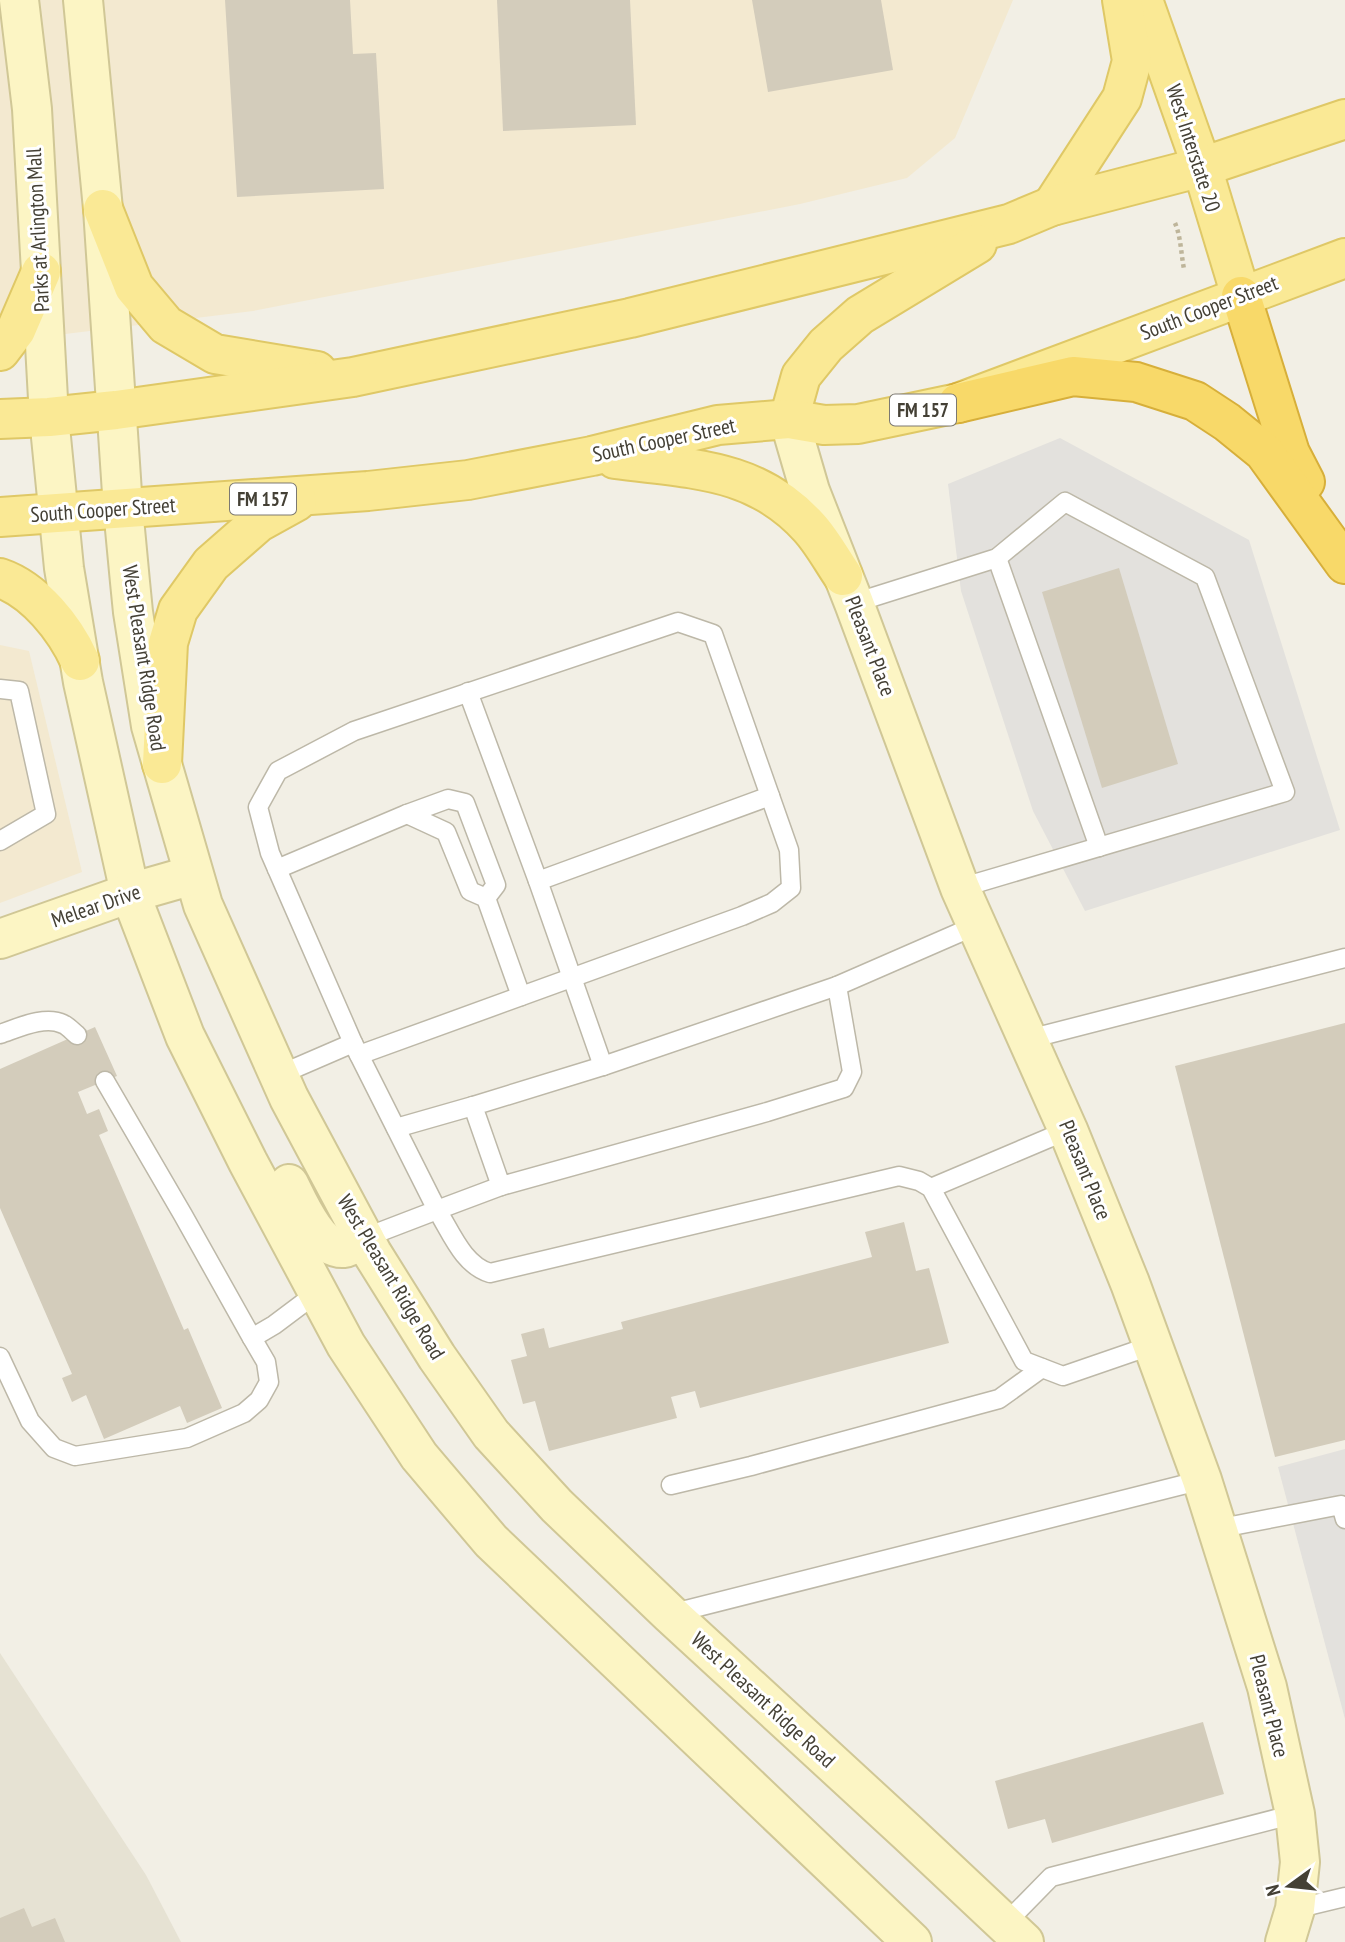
<svg xmlns="http://www.w3.org/2000/svg" width="1345" height="1942" font-family="'PT Sans Narrow',sans-serif">
  <style>
    .residential { fill: #e6e2d3 }
    .commercial { fill: #f3e9d0 }
    .parking { fill: #e3e1dd }
    .building { fill: #d3ccbb }
    .lines { fill: none; stroke-linecap: round; stroke-linejoin: round }
    .lane-casing { stroke: #bdb8a8; stroke-width: 21 }
    .secondary-casing { stroke: #d0c796; stroke-width: 42 }
    .primary-casing { stroke: #dfc866; stroke-width: 42 }
    .highway-casing { stroke: #d7af3a; stroke-width: 42 }
    .path { stroke: #beb59a; stroke-width: 4.5; stroke-dasharray: 3.5 3.5; stroke-linecap: butt }
    .lane { stroke: #fff; stroke-width: 18 }
    .secondary { stroke: #fcf5c4; stroke-width: 38 }
    .primary { stroke: #fae995; stroke-width: 38 }
    .highway { stroke: #f8d969; stroke-width: 38 }
    .labels { text-anchor: middle; stroke-width: 6; stroke-linejoin: round; paint-order: stroke }
    .shield { fill: #fff; stroke: #7c7972; stroke-width: 2 }
    .shield-label { font-size: 19px; font-weight: bold; fill: #444035 }
    .street-label { font-size: 21px; fill: #444035; stroke: #fff }
  </style>
  <rect width="100%" height="100%" fill="#f2efe5"/>
  <path class="residential" d="M0 1653 146 1875 181 1942H0Z"/>
  <g class="commercial">
    <path d="M0 0H1013L955 138 907 178 800 204 253 311 0 342Z"/>
    <path d="M0 645 29 651 82 872 0 903Z"/>
  </g>
  <g class="parking">
    <path d="M1060 438 1249 540 1340 830 1085 911 1033 811 961 591 948 484Z"/>
    <path d="M1345 1449V1719L1278 1467Z"/>
  </g>
  <g class="building">
    <path d="M225 0H350L353 54 376 53 384 189 237 197Z"/>
    <path d="M497 0H630L636 125 503 131Z"/>
    <path d="M752 0H881L893 70 768 92Z"/>
    <path d="M1119 568 1178 764 1102 788 1042 592Z"/>
    <path d="M1345 1023V1440L1275 1457 1175 1066Z"/>
    <path d="M95 1027 117 1076 78 1092 87 1114 99 1109 108 1131 99 1135 184 1330 188 1328 222 1408 187 1423 180 1406 104 1439 86 1395 72 1402 62 1378 72 1374 0 1208V1069Z"/>
    <path d="M904 1222 916 1271 929 1268 949 1343 700 1408 695 1391 671 1397 677 1418 549 1451 535 1401 523 1404 511 1360 527 1356 521 1334 544 1328 549 1348 623 1329 621 1322 872 1257 865 1232Z"/>
    <path d="M1203 1722 1224 1794 1052 1843 1045 1819 1008 1829 995 1781Z"/>
    <path d="M24 1908 32 1927 55 1918 65 1942H0V1918Z"/>
  </g>
  <g class="lines">
    <g class="lane-casing">
      <g id="lane">
        <path d="M997 558 1099 847"/>
        <path d="M854 603 997 558 1065 502 1205 577 1285 792 960 888"/>
        <path d="M0 689 19 691 46 814 0 841"/>
        <path d="M468 692 538 881 603 1066"/>
        <path d="M407 814 446 832 470 891 486 898 521 996"/>
        <path d="M277 869 407 814 448 799 465 803 496 885 486 898"/>
        <path d="M538 881 770 796"/>
        <path d="M977 925 837 986 852 1072 844 1088 767 1112 501 1186 437 1210C451 1232 463 1265 490 1273L899 1176 919 1181 931 1188 1024 1361 1063 1376 1153 1345"/>
        <path d="M0 1034C18 1028 45 1015 63 1024 68 1026 73 1032 77 1035"/>
        <path d="M1029 1039 1345 958"/>
        <path d="M353 1043 270 853 258 807 278 771 354 731 678 622 713 634 789 850 791 888 772 903 742 916 359 1055"/>
        <path d="M279 1075 353 1043 437 1210 364 1238"/>
        <path d="M105 1081 183 1215 252 1338"/>
        <path d="M396 1128 473 1106"/>
        <path d="M501 1186 473 1106 603 1066 837 986"/>
        <path d="M931 1188 1068 1130"/>
        <path d="M0 1357 30 1421 54 1448 75 1456 187 1438 244 1413 259 1400 269 1382 266 1362 252 1338 274 1325 318 1292"/>
        <path d="M671 1485 751 1466 999 1399 1042 1368"/>
        <path d="M1216 1529 1341 1505 1345 1519"/>
        <path d="M670 1614 1202 1480"/>
        <path d="M1295 1909 1345 1897"/>
        <path d="M1004 1925 1051 1877 1295 1814"/>
      </g>
    </g>
    <g class="secondary-casing">
      <g id="secondary">
        <path d="M19 0 32 109 49 417 64 568 83 682 130 893 185 1036 248 1162 346 1345 419 1456 491 1541 912 1942"/>
        <path d="M83 0 103 209 123 508 130 582 133 612 151 726 203 905 289 1098 372 1253 437 1357 491 1434 557 1506 670 1614 908 1833 1024 1942"/>
        <path d="M789 419 810 491 854 603 960 888 1068 1130 1130 1283 1202 1480 1267 1687 1295 1814 1300 1862 1295 1909 1285 1942"/>
        <path d="M0 939 130 893 193 875"/>
        <path d="M289 1184C299 1204 318 1250 344 1248 351 1247 359 1241 364 1238"/>
      </g>
    </g>
    <g class="primary-casing">
      <g id="primary">
        <path d="M1143 0 1202 167 1241 296"/>
        <path d="M1052 206 1122 98 1132 61 1122 0"/>
        <path d="M103 209 134 287 166 325 215 354 317 371"/>
        <path d="M0 351 16 330 41 272"/>
        <path d="M0 419 49 417 116 410 353 377 630 318 1009 224 1052 206 1202 167 1345 119"/>
        <path d="M789 419 801 376 826 345 860 315 977 244"/>
        <path d="M615 459C689 469 755 467 809 527 822 541 832 560 843 576"/>
        <path d="M0 517 368 491 468 480 592 456 718 425 789 419 824 425 858 424 958 403 1345 258"/>
        <path d="M0 578C35 590 65 628 80 661"/>
        <path d="M162 764 168 643 178 610 211 564 259 522 297 501"/>
      </g>
    </g>
    <g class="highway-casing">
      <g id="highway">
        <path d="M1241 296 1290 453 1305 482"/>
        <path d="M958 403 1073 376 1136 382 1195 401 1227 422 1264 452 1345 564"/>
      </g>
    </g>
    <path class="path" d="M1175 223C1181 237 1181 254 1184 269"/>
    <use href="#lane" class="lane"/>
    <use href="#secondary" class="secondary"/>
    <use href="#primary" class="primary"/>
    <use href="#highway" class="highway"/>
  </g>
  <g class="labels">
    <g class="shield">
      <rect x="890" y="394.5" width="66" height="31" rx="5"/>
      <rect x="230" y="483.5" width="66" height="31" rx="5"/>
    </g>
    <g class="shield-label">
      <text x="923" y="417">FM 157</text>
      <text x="263" y="506">FM 157</text>
    </g>
    <g class="street-label">
      <text transform="translate(1193 148) rotate(72)" y="7">West Interstate 20</text>
      <text transform="translate(38 230) rotate(-93)" y="7">Parks at Arlington Mall</text>
      <text transform="translate(1209 308) rotate(-21)" y="7">South Cooper Street</text>
      <text transform="translate(664 440) rotate(-12)" y="7">South Cooper Street</text>
      <text transform="translate(103 510) rotate(-4)" y="7">South Cooper Street</text>
      <text transform="translate(870 646) rotate(69)" y="7">Pleasant Place</text>
      <text transform="translate(144 658) rotate(81)" y="7">West Pleasant Ridge Road</text>
      <text transform="translate(96 906) rotate(-19)" y="7">Melear Drive</text>
      <text transform="translate(1085 1170) rotate(68)" y="7">Pleasant Place</text>
      <text transform="translate(391 1277) rotate(59)" y="7">West Pleasant Ridge Road</text>
      <text transform="translate(763 1700) rotate(43)" y="7">West Pleasant Ridge Road</text>
      <text transform="translate(1269 1706) rotate(76)" y="7">Pleasant Place</text>
    </g>
  </g>
  <g transform="translate(1289 1886) rotate(255)" stroke="#ffffff" stroke-width="5" paint-order="stroke">
  <path d="M0-5L12 26L0 18L-12 26Z" fill="#444035"/>
  <text y="-10" font-size="19" font-weight="bold" text-anchor="middle" fill="#444035">N</text>
  </g>
</svg>
